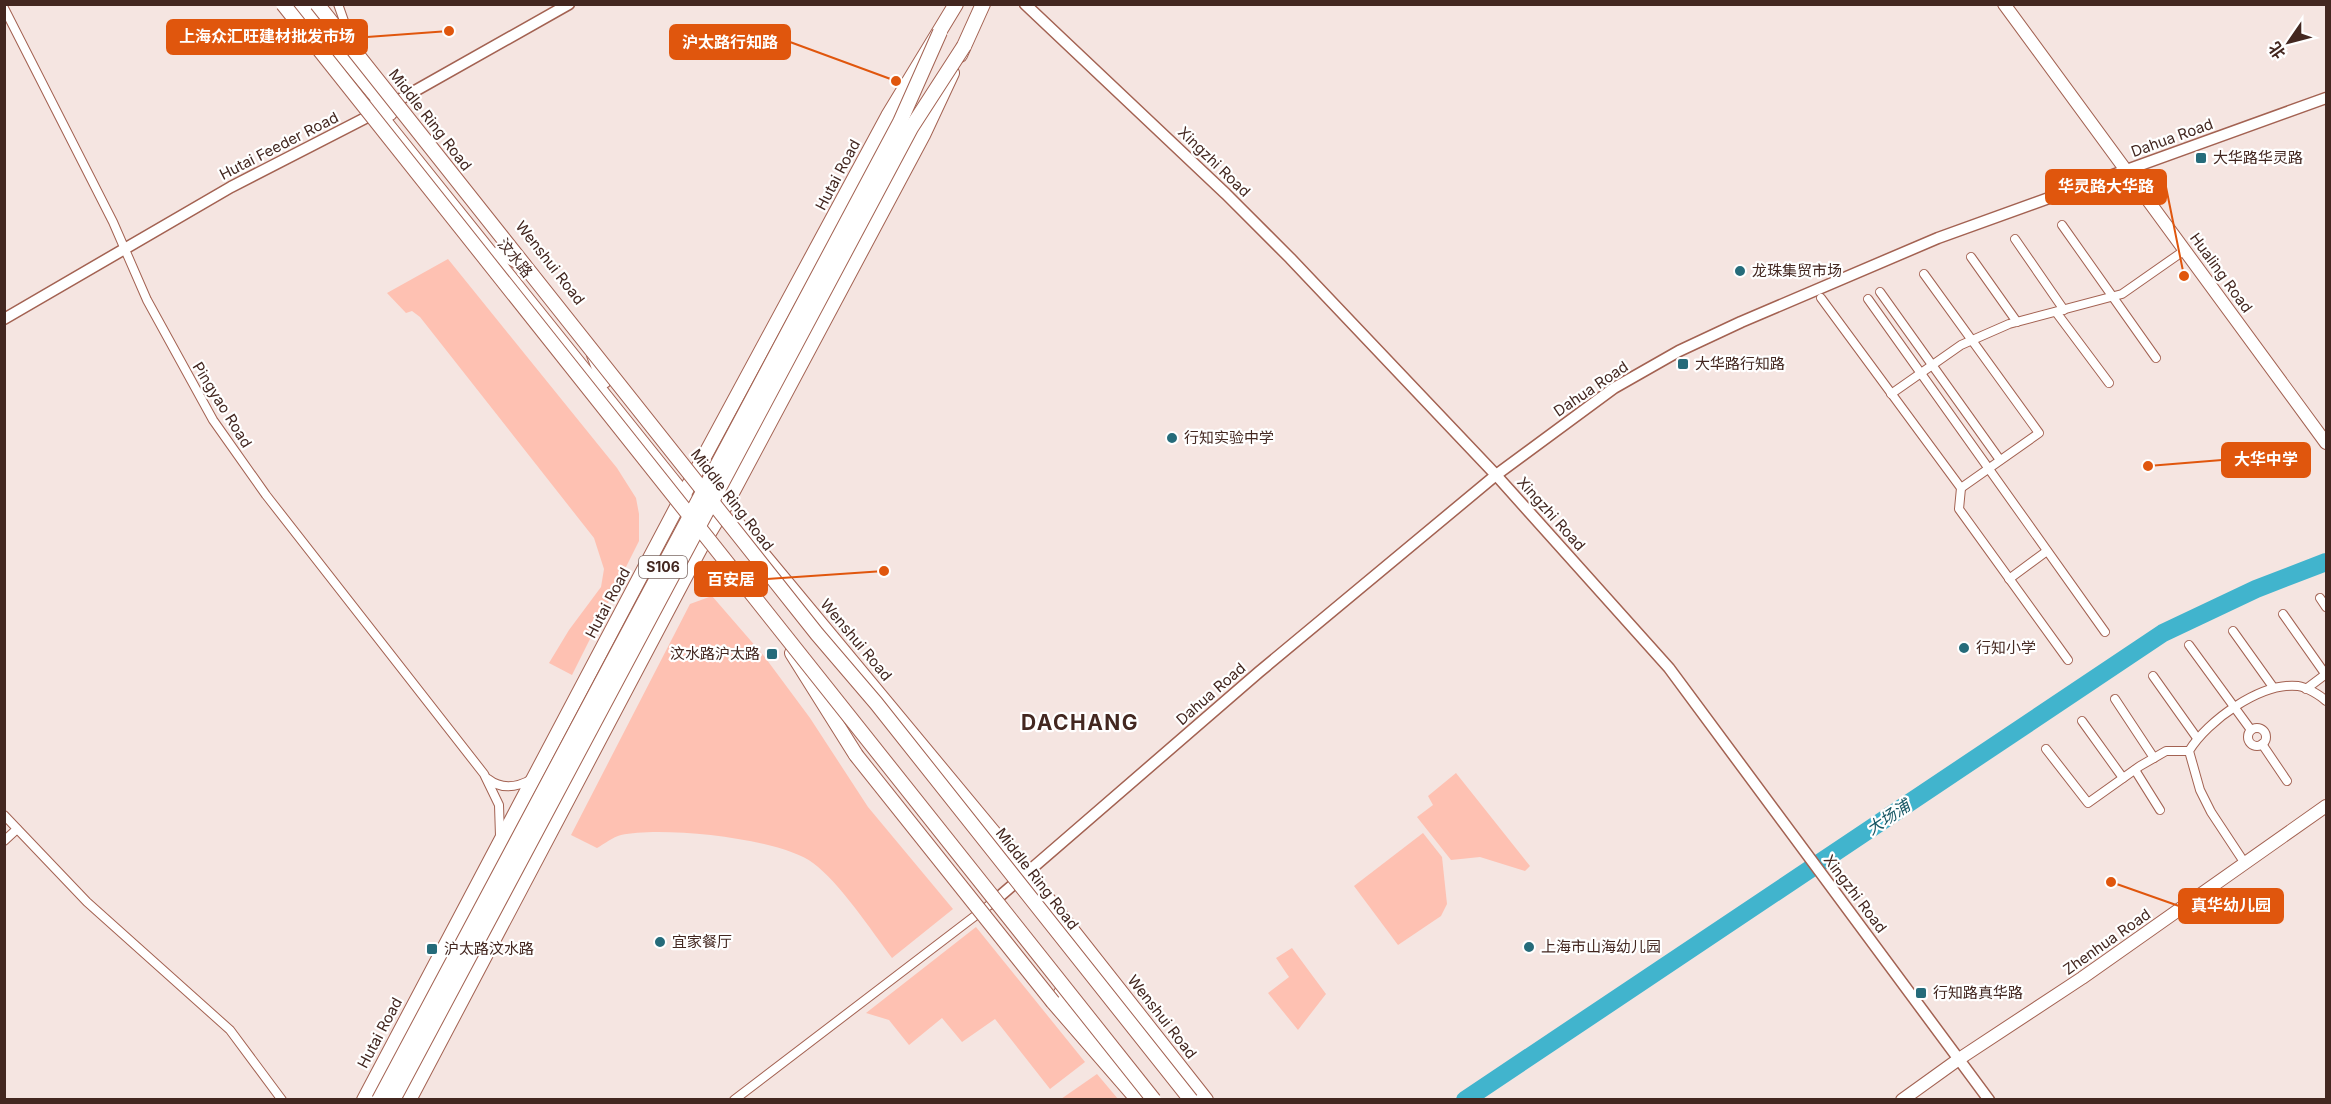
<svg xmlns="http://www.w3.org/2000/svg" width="2331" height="1104" font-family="Inter,'Noto Sans SC',sans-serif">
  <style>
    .green { fill: #fec1b2 }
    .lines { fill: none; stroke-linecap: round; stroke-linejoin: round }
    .river { stroke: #41b4cd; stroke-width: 18 }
    .minor-casing { stroke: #a36252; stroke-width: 10 }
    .tertiary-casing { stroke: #a36252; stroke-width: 13 }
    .secondary-casing { stroke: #a36252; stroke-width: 14 }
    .primary-casing { stroke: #a36252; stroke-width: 16 }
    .trunk-casing { stroke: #a36252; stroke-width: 16 }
    .minor { stroke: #fff; stroke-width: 8 }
    .tertiary { stroke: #fff; stroke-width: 10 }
    .secondary { stroke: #fff; stroke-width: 12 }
    .primary { stroke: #fff; stroke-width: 14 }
    .trunk { stroke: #fff; stroke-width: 14 }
    .primary-bridge-casing { stroke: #a36252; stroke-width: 16; stroke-linecap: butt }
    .trunk-bridge-casing { stroke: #a36252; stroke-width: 16; stroke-linecap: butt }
    .primary-bridge { stroke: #fff; stroke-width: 14 }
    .trunk-bridge { stroke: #fff; stroke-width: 14 }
    .poi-dot { fill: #256b7a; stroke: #fff; stroke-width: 2 }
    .labels { text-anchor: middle; stroke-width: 4.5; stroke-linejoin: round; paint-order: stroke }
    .shield { fill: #fff; stroke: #7b6863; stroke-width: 1.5 }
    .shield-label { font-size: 14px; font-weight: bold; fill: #432720 }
    .street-label { font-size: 15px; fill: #432720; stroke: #fff }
    .poi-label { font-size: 15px; fill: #432720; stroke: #fff; text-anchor: start }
    .water-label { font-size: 16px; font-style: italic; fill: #165663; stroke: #fff }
    .district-label { font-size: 21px; font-weight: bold; letter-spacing: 1.5px; fill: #432720; stroke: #fff }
    .leader { fill: none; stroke: #e0560d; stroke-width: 2 }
    .callout-dot { fill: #e0560d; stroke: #fff; stroke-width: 2 }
    .callout { fill: #e0560d; stroke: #e0560d; stroke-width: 2 }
    .callout-label { font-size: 16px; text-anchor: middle; font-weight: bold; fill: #fff }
  </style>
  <rect width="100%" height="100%" fill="#f5e5e1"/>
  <g class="green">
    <path d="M448 259 617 468 636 498 639 514V541L572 675 549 663 569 630 601 587 604 569 594 538 420 317 412 311 406 313 387 293Z"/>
    <path d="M712 596 764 656 810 718 868 807 953 909 892 958C871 930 840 883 813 863 780 838 662 826 621 835 613 837 604 844 597 848L571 835 690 604Z"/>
    <path d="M1456 773 1530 866 1525 871 1480 857 1451 860 1417 817 1433 805 1428 796Z"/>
    <path d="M1423 833 1442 857 1447 904 1441 916 1398 945 1354 886Z"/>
    <path d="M976 927 1085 1062 1050 1089 995 1019 962 1042 942 1018 909 1045 889 1020 866 1013Z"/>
    <path d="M1292 948 1326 994 1298 1030 1268 993 1289 977 1276 958Z"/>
    <path d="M1097 1074 1118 1099H1061Z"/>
  </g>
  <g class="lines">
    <path class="river" d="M1465 1100 2163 633 2256 589 2326 562"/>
    <g class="minor-casing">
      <g id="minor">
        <path d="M338 4 350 38"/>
        <path d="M4 8 113 222 147 300 213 420 266 495 484 774 499 805 500 836"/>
        <path d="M2062 225 2156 358"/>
        <path d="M2015 239 2064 310"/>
        <path d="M1971 257 2017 322"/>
        <path d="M1924 274 2039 433 1961 488"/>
        <path d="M1880 292 2000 460"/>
        <path d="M1821 298 1961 488 1959 509 2068 660"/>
        <path d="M1868 299 2105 632"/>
        <path d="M2056 312 2109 383"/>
        <path d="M1891 394 1961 345 2009 324 2122 294 2185 250"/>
        <path d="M2009 579 2047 551"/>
        <path d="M2320 598 2326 607"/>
        <path d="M2283 614 2326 675"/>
        <path d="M2233 631 2273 687"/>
        <path d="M2189 645 2251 730"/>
        <path d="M2153 676 2197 738"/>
        <path d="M2306 689 2326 674"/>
        <path d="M2115 699 2154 758"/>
        <path d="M2082 721 2123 778"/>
        <circle cx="2257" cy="737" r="9"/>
        <path d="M2262 744 2287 781"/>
        <path d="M2046 749 2088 803 2140 766 2166 751H2189"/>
        <path d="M2135 770 2160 810"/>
        <path d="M488 779C502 790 518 787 532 779"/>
        <path d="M4 815 87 902 230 1030 282 1100"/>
        <path d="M4 841 17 829"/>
        <path d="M2244 862 2211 812 2200 790 2189 751C2207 721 2261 682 2298 686 2306 687 2320 695 2326 701"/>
        <path d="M734 1100 992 903"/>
      </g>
    </g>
    <g class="tertiary-casing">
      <g id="tertiary">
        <path d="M1025 4 1226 194 1290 258 1496 475 1669 668 1989 1100"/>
        <path d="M390 105 569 4"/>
        <path d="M4 319 231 187 377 112"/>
        <path d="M992 903 1259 672 1496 475 1614 388 1679 351 1741 322 1938 238 2326 98"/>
      </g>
    </g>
    <g class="secondary-casing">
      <g id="secondary">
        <path d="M2004 4 2326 443"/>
        <path d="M1902 1100 1959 1059 2082 978 2326 806"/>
      </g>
    </g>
    <g class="primary-casing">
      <g id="primary">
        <path d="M300 4 390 113"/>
        <path d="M960 55 983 4"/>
        <path d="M373 107 684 495 687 503"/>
        <path d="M501 252 524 265"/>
        <path d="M594 355 604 381"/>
        <path d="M736 522 1028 874 1206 1100"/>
        <path d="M1061 993 1122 1073"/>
        <path d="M364 1100 677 507 888 116 956 4"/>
        <path d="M409 1100 704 541 724 508 923 135 952 73"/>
      </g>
    </g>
    <g class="trunk-casing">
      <g id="trunk">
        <path d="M792 653 856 755"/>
        <path d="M1053 1002 1138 1100"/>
      </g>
    </g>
    <use href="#minor" class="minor"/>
    <use href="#tertiary" class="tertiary"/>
    <use href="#secondary" class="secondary"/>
    <use href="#primary" class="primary"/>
    <use href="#trunk" class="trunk"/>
    <g class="primary-bridge-casing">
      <g id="primary-bridge">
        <path d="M379 1100 900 122 940 32"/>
        <path d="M393 1100 911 128 964 46"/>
      </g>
    </g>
    <g class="trunk-bridge-casing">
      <g id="trunk-bridge">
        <path d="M283 4 1154 1100"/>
        <path d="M317 4 817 634 876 703 1191 1100"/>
        <path d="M856 755 1053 1002"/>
      </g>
    </g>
    <use href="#primary-bridge" class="primary-bridge"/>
    <use href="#trunk-bridge" class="trunk-bridge"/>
  </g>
  <g class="poi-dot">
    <rect x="2195" y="152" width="12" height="12" rx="3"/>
    <circle cx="1740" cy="271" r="6"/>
    <rect x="1677" y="358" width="12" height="12" rx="3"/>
    <circle cx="1172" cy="438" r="6"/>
    <circle cx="1964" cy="648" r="6"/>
    <rect x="766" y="648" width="12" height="12" rx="3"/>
    <circle cx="660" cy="942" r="6"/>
    <circle cx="1529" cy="947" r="6"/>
    <rect x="426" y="943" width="12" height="12" rx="3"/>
    <rect x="1915" y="987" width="12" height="12" rx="3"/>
  </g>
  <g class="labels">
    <rect class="shield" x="639" y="556" width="48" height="22" rx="4.5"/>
    <g class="shield-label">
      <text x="663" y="572">S106</text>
    </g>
    <g class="street-label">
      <text transform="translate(430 120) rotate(52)" y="5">Middle Ring Road</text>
      <text transform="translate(2172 138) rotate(-20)" y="5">Dahua Road</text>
      <text transform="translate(279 146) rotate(-27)" y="5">Hutai Feeder Road</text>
      <text transform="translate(1214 162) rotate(44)" y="5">Xingzhi Road</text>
      <text transform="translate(838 175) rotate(-62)" y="5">Hutai Road</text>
      <text transform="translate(515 258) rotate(51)" y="5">汶水路</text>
      <text transform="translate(550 263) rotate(52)" y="5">Wenshui Road</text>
      <text transform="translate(2221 273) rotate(54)" y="5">Hualing Road</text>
      <text transform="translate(1591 389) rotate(-34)" y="5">Dahua Road</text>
      <text transform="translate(222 405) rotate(58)" y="5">Pingyao Road</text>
      <text transform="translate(732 500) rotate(52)" y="5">Middle Ring Road</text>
      <text transform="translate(1551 514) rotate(48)" y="5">Xingzhi Road</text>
      <text transform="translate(608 603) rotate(-62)" y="5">Hutai Road</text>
      <text transform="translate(856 640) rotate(50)" y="5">Wenshui Road</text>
      <text transform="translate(1211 694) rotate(-41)" y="5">Dahua Road</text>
      <text transform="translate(1037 879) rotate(52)" y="5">Middle Ring Road</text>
      <text transform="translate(1855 894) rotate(53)" y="5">Xingzhi Road</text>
      <text transform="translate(2107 942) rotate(-35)" y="5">Zhenhua Road</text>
      <text transform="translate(1162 1017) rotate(52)" y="5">Wenshui Road</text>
      <text transform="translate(380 1033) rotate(-62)" y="5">Hutai Road</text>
    </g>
    <g class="poi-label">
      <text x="2213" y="163">大华路华灵路</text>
      <text x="1752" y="276">龙珠集贸市场</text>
      <text x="1695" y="369">大华路行知路</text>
      <text x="1184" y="443">行知实验中学</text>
      <text x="1976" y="653">行知小学</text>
      <text x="760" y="659" text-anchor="end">汶水路沪太路</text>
      <text x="672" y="947">宜家餐厅</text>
      <text x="1541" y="952">上海市山海幼儿园</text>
      <text x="444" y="954">沪太路汶水路</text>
      <text x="1933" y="998">行知路真华路</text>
    </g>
    <g class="water-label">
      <text transform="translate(1888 817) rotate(-34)" y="6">大场浦</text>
    </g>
    <g class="district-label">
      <text x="1080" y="730">DACHANG</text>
    </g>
  </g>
  <path class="leader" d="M449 31L367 37M896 81L790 42M2184 276L2166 187M2148 466L2222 460M884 571L767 579M2111 882L2179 906"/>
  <g class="callout-dot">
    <circle cx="449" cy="31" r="6"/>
    <circle cx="896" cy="81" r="6"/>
    <circle cx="2184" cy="276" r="6"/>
    <circle cx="2148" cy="466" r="6"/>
    <circle cx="884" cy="571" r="6"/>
    <circle cx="2111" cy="882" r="6"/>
  </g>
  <g class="callout">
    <rect x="167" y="20" width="200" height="34" rx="6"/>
    <rect x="670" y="25" width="120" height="34" rx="6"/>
    <rect x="2046" y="170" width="120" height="34" rx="6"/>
    <rect x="2222" y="443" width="88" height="34" rx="6"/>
    <rect x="695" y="562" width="72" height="34" rx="6"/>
    <rect x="2179" y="889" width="104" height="34" rx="6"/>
  </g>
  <g class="callout-label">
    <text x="267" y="42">上海众汇旺建材批发市场</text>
    <text x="730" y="48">沪太路行知路</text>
    <text x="2106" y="192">华灵路大华路</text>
    <text x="2266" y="465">大华中学</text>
    <text x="731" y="585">百安居</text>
    <text x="2231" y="911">真华幼儿园</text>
  </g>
  <rect width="2331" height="1104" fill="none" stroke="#432720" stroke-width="12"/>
  <g transform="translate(2289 42) rotate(235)" stroke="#ffffff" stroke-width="4.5" paint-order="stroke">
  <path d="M0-4.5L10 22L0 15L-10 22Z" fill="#432720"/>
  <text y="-9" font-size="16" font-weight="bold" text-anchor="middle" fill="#432720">北</text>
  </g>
</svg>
